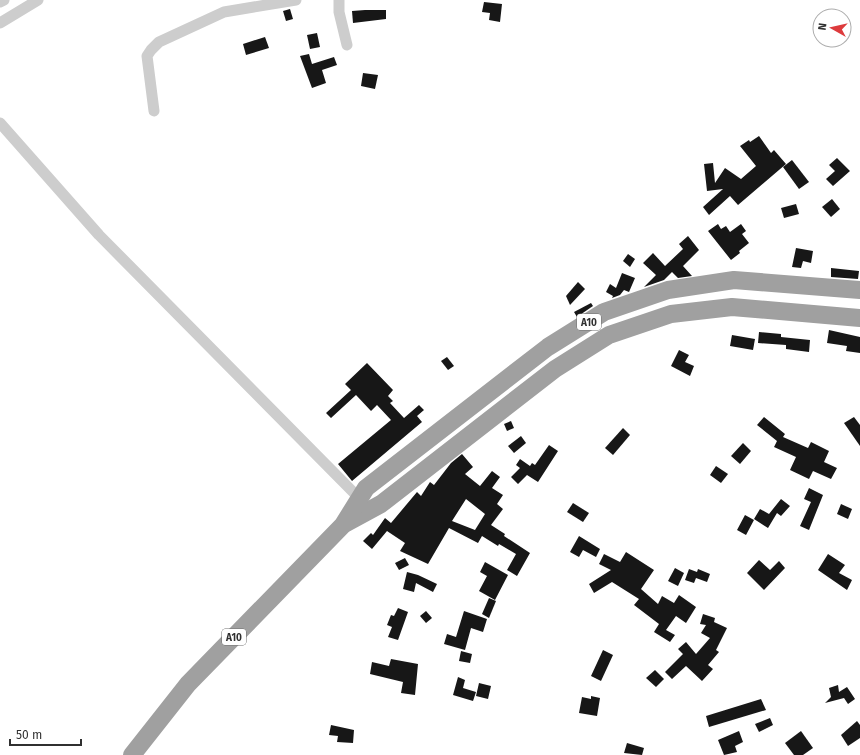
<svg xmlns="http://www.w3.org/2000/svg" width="860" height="755" font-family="'Fira Sans',sans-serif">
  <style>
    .building { fill: #171717; fill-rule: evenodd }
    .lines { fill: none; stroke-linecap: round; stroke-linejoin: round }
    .minor { stroke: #cdcdcd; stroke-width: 11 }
    .trunk { stroke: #a0a0a0; stroke-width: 18 }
    .labels { text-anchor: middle; stroke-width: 4; stroke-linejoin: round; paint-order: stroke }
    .shield { fill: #fff; stroke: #6e6e6e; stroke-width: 1 }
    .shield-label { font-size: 10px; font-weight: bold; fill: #303030 }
  </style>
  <rect width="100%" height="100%" fill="#fff"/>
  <g class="building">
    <path d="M484 2 502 4 500 22 489 20 490 13 482 12Z"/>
    <path d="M290 9 293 19 286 21 283 11Z"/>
    <path d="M365 10H386V19L353 23 352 11Z"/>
    <path d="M317 33 320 47 310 49 307 35Z"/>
    <path d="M265 37 269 48 246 55 243 44Z"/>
    <path d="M309 54 312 64 334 57 337 65 322 70 326 83 312 88 300 56Z"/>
    <path d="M363 73 378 75 375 89 361 86Z"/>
    <path d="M759 136 771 153 774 150 786 164 738 205 730 196 709 215 703 207 723 189 707 191 704 164 713 163 715 183 725 168 741 179 756 166 740 146 749 140 750 142Z"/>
    <path d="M837 158 850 171 833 186 826 179 835 171 829 165Z"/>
    <path d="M792 160 809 182 799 189 783 167Z"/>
    <path d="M832 199 840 209 831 217 822 207Z"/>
    <path d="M796 204 799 214 784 218 781 208Z"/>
    <path d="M718 224 721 229 726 226 730 232 741 224 746 231 742 234 749 243 739 251 740 253 731 260 708 231Z"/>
    <path d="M688 236 699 250 683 266 692 276 678 278 672 272 664 280 644 287 656 275 643 263 653 253 665 266 683 249 679 244Z"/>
    <path d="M796 248 813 251 811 263 803 261 801 268 792 267Z"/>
    <path d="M628 254 635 259 630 267 623 261Z"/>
    <path d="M831 268 859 271 858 279 831 277Z"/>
    <path d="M622 273 635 278 629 292 624 290 620 295 612 298 613 296 606 292 610 284 616 288Z"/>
    <path d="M578 282 585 289 570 305 566 296Z"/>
    <path d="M591 303 593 306 577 317 574 312Z"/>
    <path d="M829 330 860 337V353L846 351 847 346 827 343Z"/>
    <path d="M759 332 781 334V337L810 340 809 352 786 349V345L758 343Z"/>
    <path d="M732 335 755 339 753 350 730 346Z"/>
    <path d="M679 350 689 355 685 362 694 366 690 376 671 366Z"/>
    <path d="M447 357 454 366 448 370 441 361Z"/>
    <path d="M367 363 393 390 388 396 393 401 390 403 404 418 419 405 424 410 417 416 422 422 352 481 338 464 391 420 377 405 371 411 356 395 331 418 326 413 351 390 345 384Z"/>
    <path d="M764 417 785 434 783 437 808 448 811 442 829 451 824 462 837 468 831 479 813 471 809 479 790 470 796 457 774 447 777 441 757 425Z"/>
    <path d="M854 417 860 425V446L844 423Z"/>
    <path d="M511 421 514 428 507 431 504 424Z"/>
    <path d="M623 428 630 435 613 455 605 448Z"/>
    <path d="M521 436 526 443 514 453 508 446Z"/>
    <path d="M743 443 751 451 740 464 731 456Z"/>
    <path d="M549 445 558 451 538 482 527 475 518 484 511 477 520 468 516 465 520 459 530 466 532 463 535 465Z"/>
    <path d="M462 454 473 467 465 474 480 486 492 471 500 477 492 488 503 495 497 504 503 509 491 525 505 534 504 536 530 553 517 576 507 570 516 554 499 544 498 546 482 536 478 543 449 528 428 564 400 551 405 543 387 531 372 549 363 541 371 533 373 535 385 518 391 523 417 492 421 496 430 482 434 485 451 463ZM466 499 485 514 475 530 452 521Z"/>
    <path d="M716 466 728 474 721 483 710 475Z"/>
    <path d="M809 488 823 495 809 530 800 526 811 502 804 499Z"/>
    <path d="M781 499 790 506 781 516 777 513 768 528 754 519 760 509 769 514Z"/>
    <path d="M573 503 589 513 583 522 567 512Z"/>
    <path d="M841 504 852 509 848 519 837 514Z"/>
    <path d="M745 515 754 520 746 535 737 530Z"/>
    <path d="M579 536 600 549 596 557 583 550 579 557 570 552Z"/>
    <path d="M626 552 654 570 641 589 658 604 662 596 674 603 679 595 696 607 686 623 676 616 666 630 675 635 670 642 654 632 659 624 634 605 639 599 612 582 594 593 589 584 611 570 599 564 604 554 620 562Z"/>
    <path d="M828 554 845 565 839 573 852 580 847 590 818 570Z"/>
    <path d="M405 558 409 565 399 570 395 563Z"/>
    <path d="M759 560 770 570 779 561 785 568 764 590 747 573Z"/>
    <path d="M485 562 508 575 495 600 479 591 487 576 480 572Z"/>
    <path d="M675 568 684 573 678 586 668 581Z"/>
    <path d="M689 569 697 572 698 569 710 574 707 582 696 578 694 583 685 580Z"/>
    <path d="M407 572 418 575 437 584 433 592 416 583 414 592 403 589Z"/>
    <path d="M489 598 496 601 489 618 482 614Z"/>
    <path d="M398 608 408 612 398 640 388 637 392 627 387 625 391 615 394 616Z"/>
    <path d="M426 611 432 618 426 623 420 616Z"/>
    <path d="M464 611 487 619 483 632 471 628 465 650 444 644 447 634 456 637Z"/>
    <path d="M703 614 715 618 714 622 727 628 716 650 719 652 708 665 713 669 702 681 686 666 672 679 665 672 683 654 678 649 686 642 696 654 710 638 701 633 706 625 700 624Z"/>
    <path d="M603 650 613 655 601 681 591 676Z"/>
    <path d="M461 651 472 654 470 663 459 661Z"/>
    <path d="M391 659 418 664 415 695 401 693 403 682 370 674 372 662 389 666Z"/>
    <path d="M655 670 664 679 656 687 646 678Z"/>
    <path d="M458 677 465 680 463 688 476 692 473 701 453 695Z"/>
    <path d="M479 683 491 686 488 699 476 696Z"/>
    <path d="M838 685 839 692 847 687 855 699 848 704 844 698 825 703 831 697 829 688Z"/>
    <path d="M591 696 600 698 597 716 579 713 582 697 591 699Z"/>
    <path d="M761 699 766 710 709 727 706 716Z"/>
    <path d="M770 718 773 725 759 732 755 724Z"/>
    <path d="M857 721 860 725V738L848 746 841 735Z"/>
    <path d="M331 725 354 730 353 743 337 742 338 736 329 735Z"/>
    <path d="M739 731 743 742 735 746 737 752 724 755 718 740Z"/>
    <path d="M801 731 813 748 803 755H794L785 743Z"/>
    <path d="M627 743 644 748 642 755 624 753Z"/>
  </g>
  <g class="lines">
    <g class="minor">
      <path d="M339 0V12L347 45"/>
      <path d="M0 2 4 0"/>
      <path d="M0 23 38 0"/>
      <path d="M154 111 147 56 151 50 159 42 224 12 296 0"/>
      <path d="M0 123 99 235 363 502"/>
    </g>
    <g class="trunk">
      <path d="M346 523 381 504 555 369 609 335 671 314 732 307 860 318"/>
      <path d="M132 755 188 684 343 525 366 488 548 347 604 312 668 290 734 280 860 290"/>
    </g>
  </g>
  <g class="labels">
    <g class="shield">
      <rect x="577" y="314" width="24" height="16" rx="3"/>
      <rect x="222" y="629" width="24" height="16" rx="3"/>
    </g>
    <g class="shield-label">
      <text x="589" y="326">A10</text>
      <text x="234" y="641">A10</text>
    </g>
  </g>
  <g transform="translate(832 28) rotate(278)"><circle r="19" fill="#ffffff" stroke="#acacac"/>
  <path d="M0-3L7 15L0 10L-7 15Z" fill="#dd3b3d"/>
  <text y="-6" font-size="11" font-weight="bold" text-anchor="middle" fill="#303030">N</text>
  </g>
  <path d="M10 739v6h71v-6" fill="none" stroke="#303030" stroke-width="2"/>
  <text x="16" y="739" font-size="12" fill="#303030" stroke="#ffffff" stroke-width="3" paint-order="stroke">50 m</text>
</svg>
